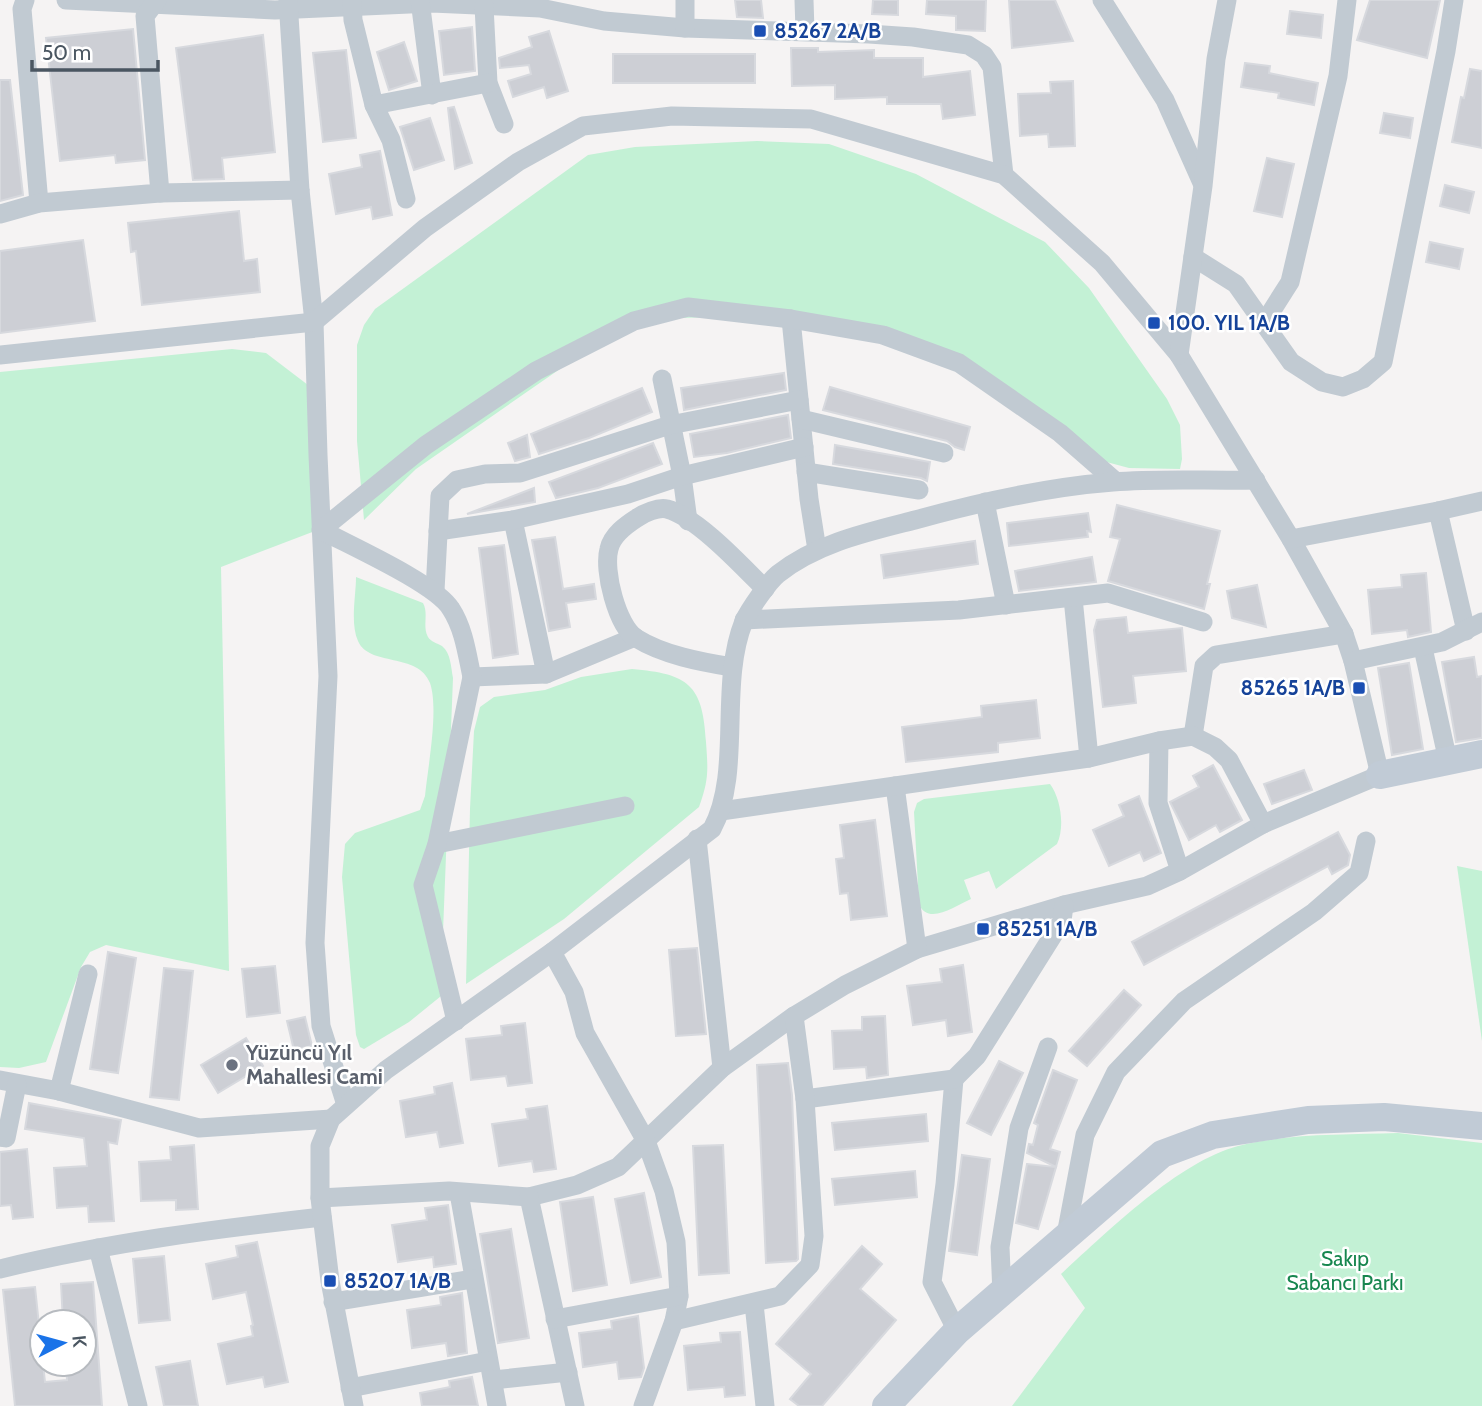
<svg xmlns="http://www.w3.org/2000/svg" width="1482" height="1406" font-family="Cabin,sans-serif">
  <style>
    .green { fill: #c3f1d5 }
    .building { fill: #cdcfd5; stroke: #d7d9de; stroke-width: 2 }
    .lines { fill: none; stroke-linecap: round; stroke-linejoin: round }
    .street { stroke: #c1cad2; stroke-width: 19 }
    .secondary { stroke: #c1cbd6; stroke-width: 28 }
    .transit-dot { fill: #1a4fb4; stroke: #fff; stroke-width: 2.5 }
    .worship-dot { fill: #6b7280; stroke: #fff; stroke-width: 2.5 }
    .labels { text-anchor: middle; stroke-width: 5; stroke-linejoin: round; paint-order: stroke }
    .transit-label { font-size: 21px; font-weight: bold; fill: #164399; stroke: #fff; text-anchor: start }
    .worship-label { font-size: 21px; font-weight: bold; fill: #5b616d; stroke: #fff; text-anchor: start }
    .park-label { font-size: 21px; fill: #17864f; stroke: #fff }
  </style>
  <rect width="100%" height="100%" fill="#f5f3f3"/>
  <g class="green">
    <path d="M757 141 829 144 916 174 1045 242 1089 288 1167 399 1180 425 1182 459 1180 469 1129 468 1099 460 923 346 721 317 677 318 642 326 583 353 416 469 364 520 357 441V345L364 325 375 309 588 155 635 147Z"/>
    <path d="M232 349 266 353 308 385 315 531 221 567 229 971 106 945 90 952 81 967 46 1062 19 1068 0 1067V372Z"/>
    <path d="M356 577 423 603C429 614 422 626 428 637 431 642 437 643 442 646 451 653 451 668 453 678L443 932 446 992 409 1022 364 1049 360 1047 356 1035 342 877 345 844 355 833 420 810 425 796C428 766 439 709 430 683 418 652 369 667 358 641 350 623 356 596 356 577Z"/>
    <path d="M632 669C688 674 703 684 706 742 708 771 709 779 699 807L564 919 466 984 470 809 474 731 480 707 494 697 545 690 581 677Z"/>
    <path d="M1050 784C1061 799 1065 827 1057 844L996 889 989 871 964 880 971 899C955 906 928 926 919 904L914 812 917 803 924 799Z"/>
    <path d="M1457 866 1482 871V1041Z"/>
    <path d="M1398 1133 1482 1143V1406H1012L1085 1308 1061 1274C1107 1232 1178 1162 1238 1146 1289 1133 1345 1135 1398 1133Z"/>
  </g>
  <g class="building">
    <path d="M735 0H761L763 18 737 17Z"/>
    <path d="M873 0H898V15L872 14Z"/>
    <path d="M927 0H986L985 31 956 30V16L926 14Z"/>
    <path d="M1009 0H1055L1073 41 1012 48Z"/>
    <path d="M1370 0H1440L1427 58 1357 40Z"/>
    <path d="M1290 11 1323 15 1321 38 1287 34Z"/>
    <path d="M472 27 475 71 444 75 439 31Z"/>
    <path d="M133 29 145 160 116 163 115 155 60 161 46 38Z"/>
    <path d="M549 31 568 91 547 98 544 87 513 97 508 81 531 74 529 65 500 68 499 58 532 47 529 37Z"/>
    <path d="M263 35 275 152 222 158 224 179 193 180 176 48Z"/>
    <path d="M404 42 417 81 389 90 377 52Z"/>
    <path d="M791 48H818V52L874 50V58H923V77L970 71 975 115 943 119 941 104H887V97L835 99V85L792 86Z"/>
    <path d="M346 50 356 138 323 142 313 53Z"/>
    <rect x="613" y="54" width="142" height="29"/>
    <path d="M1245 63 1270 66 1269 73 1318 83 1314 105 1278 98 1279 93 1241 87Z"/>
    <path d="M1470 69 1482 71V148L1452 142 1461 97 1464 98Z"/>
    <path d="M0 80H10L23 195 0 201Z"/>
    <path d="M1073 81 1075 146 1049 147 1048 134 1020 136 1018 94 1051 93 1050 82Z"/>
    <path d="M454 107 472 163 455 169 448 108Z"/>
    <path d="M1384 113 1413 118 1410 138 1380 133Z"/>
    <path d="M430 118 444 160 414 170 400 127Z"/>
    <path d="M380 151 392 215 373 219 371 207 336 214 329 174 362 167 360 155Z"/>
    <path d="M1267 158 1294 164 1282 217 1254 211Z"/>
    <path d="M1445 185 1474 192 1469 213 1440 206Z"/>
    <path d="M239 211 244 261 257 259 260 292 142 305 136 251 131 252 128 223Z"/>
    <path d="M83 240 95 321 0 333V251Z"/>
    <path d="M1430 242 1463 249 1459 269 1426 262Z"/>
    <path d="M784 373 786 390 684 410 681 388Z"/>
    <path d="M830 387 970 427 964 450 955 447 947 441 823 410Z"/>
    <path d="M642 388 652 412 589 438 539 454 531 434Z"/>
    <path d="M788 415 791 438 727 453 694 457 690 434Z"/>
    <path d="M527 435 530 457 515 461 508 443Z"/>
    <path d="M653 443 662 464 598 488 556 498 549 482Z"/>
    <path d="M835 445 930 462 927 481 921 478 833 464Z"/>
    <path d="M534 488 535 502 467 514Z"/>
    <path d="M1117 505 1220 531 1207 584H1210L1204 609 1108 581 1120 539 1110 537Z"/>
    <path d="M1088 513 1091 532 1087 531 1088 537 1009 546 1007 523Z"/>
    <path d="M555 537 563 589 594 584 596 599 566 603 570 627 549 631 532 540Z"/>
    <path d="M975 541 978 564 884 578 881 555Z"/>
    <path d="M504 545 518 654 493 658 479 548Z"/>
    <path d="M1092 557 1096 582 1019 591 1015 571Z"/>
    <path d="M1426 573 1431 632 1408 637 1407 630 1372 634 1368 590 1402 587 1401 575Z"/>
    <path d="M1257 585 1266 627 1232 618 1227 591Z"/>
    <path d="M1126 617 1128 633 1182 628 1186 671 1133 676 1136 703 1103 707 1094 630 1097 620Z"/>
    <path d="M1474 657 1477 677 1482 676V738L1456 742 1442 662Z"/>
    <path d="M1409 663 1423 749 1392 755 1378 668Z"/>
    <path d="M1036 700 1040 738 998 743V752L906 762 902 727 982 717 981 706Z"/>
    <path d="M1213 765 1242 820 1220 832 1216 825 1189 840 1170 802 1199 787 1193 776Z"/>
    <path d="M1304 770 1312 790 1272 804 1264 784Z"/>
    <path d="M1139 796 1161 853 1144 861 1140 852 1109 866 1093 830 1124 816 1119 805Z"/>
    <path d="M875 820 887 916 851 920 848 893 840 894 836 859 844 858 840 825Z"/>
    <path d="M1338 832 1350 855 1348 865 1332 874 1328 866 1144 965 1132 942Z"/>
    <path d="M697 948 706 1034 676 1036 669 950Z"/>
    <path d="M108 952 136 958 118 1073 90 1069Z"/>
    <path d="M963 965 972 1032 948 1036 946 1020 913 1025 907 986 942 982 940 969Z"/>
    <path d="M275 966 280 1013 247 1017 242 969Z"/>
    <path d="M164 968 193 971 179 1100 150 1097Z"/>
    <path d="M1124 990 1141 1005 1087 1066 1069 1051Z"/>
    <path d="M885 1016 888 1075 867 1078 866 1067 834 1069 832 1031 862 1030V1017Z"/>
    <path d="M305 1017 312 1046 294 1050 287 1021Z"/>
    <path d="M525 1023 532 1083 508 1086 506 1076 471 1080 466 1039 502 1035 501 1026Z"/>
    <path d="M246 1038 263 1066 218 1093 201 1065Z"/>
    <path d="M999 1061 1023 1073 991 1135 967 1123Z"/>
    <path d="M788 1063 792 1095 798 1259 796 1261 766 1263 757 1065Z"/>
    <path d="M1053 1070 1077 1080 1050 1149 1060 1152 1056 1167 1027 1153 1029 1144 1033 1145 1038 1125 1034 1123Z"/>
    <path d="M452 1083 463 1143 440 1147 437 1132 406 1137 400 1101 435 1094 434 1087Z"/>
    <path d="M29 1103 121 1120 117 1144 108 1142 114 1221 89 1222 88 1206 57 1208 54 1168 87 1166 84 1138 25 1129Z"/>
    <path d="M547 1106 556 1169 534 1172 532 1161 499 1166 492 1124 528 1119 526 1109Z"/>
    <path d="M926 1114 928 1141 835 1150 832 1123Z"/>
    <path d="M194 1145 198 1209 176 1210V1200L141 1201 139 1162 171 1160 170 1147Z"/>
    <path d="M723 1145 729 1273 699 1275 693 1146Z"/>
    <path d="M27 1149 33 1217 13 1219 11 1205 0 1206V1152Z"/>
    <path d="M962 1155 990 1159 977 1255 949 1251Z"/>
    <path d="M1027 1164 1056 1167 1038 1229 1016 1223Z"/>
    <path d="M915 1171 917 1197 835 1205 832 1179Z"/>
    <path d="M644 1193 661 1277 631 1283 615 1199Z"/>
    <path d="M593 1197 607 1285 573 1291 560 1202Z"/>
    <path d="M448 1205 456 1264 434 1267 433 1257 398 1262 392 1225 427 1220 425 1208Z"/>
    <path d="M511 1229 529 1338 498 1343 480 1234Z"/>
    <path d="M257 1242 288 1382 265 1387 263 1377 227 1384 218 1344 253 1336 251 1326 253 1325 246 1292 213 1299 206 1264 238 1257 236 1246Z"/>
    <path d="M862 1246 882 1264 860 1289 896 1320 822 1406H799L790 1399 811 1374 776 1344Z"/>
    <path d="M164 1256 170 1320 139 1323 133 1259Z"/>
    <path d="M93 1282 102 1406H15L3 1290 35 1287 45 1382 67 1380 66 1364H84V1322H63L61 1284Z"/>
    <path d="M462 1293 467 1353 448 1356 446 1343 412 1348 407 1310 441 1305 440 1297Z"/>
    <path d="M638 1316 644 1368 641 1377 619 1379 617 1362 583 1367 579 1333 612 1329 611 1321Z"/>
    <path d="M740 1332 745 1395 725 1397 724 1387 688 1390 684 1346 721 1342 720 1333Z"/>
    <path d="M190 1361 198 1406H164L156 1367Z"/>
    <path d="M472 1377 478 1406H422L420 1393 450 1387 449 1381Z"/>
  </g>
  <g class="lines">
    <g class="street">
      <path d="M25 0 22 9 39 203"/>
      <path d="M66 0 275 10 432 3 540 8 604 21 685 28 869 34 913 37 968 45 984 55 992 67 1004 175"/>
      <path d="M288 0 300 190 314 322 318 455 328 676 315 943 321 1026 346 1105"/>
      <path d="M352 0 353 20 374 105 391 140 406 199"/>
      <path d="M420 0 432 95"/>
      <path d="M685 0V28"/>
      <path d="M804 0 805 31"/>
      <path d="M1102 0 1165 100 1202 183"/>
      <path d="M484 6 488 83 504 124"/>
      <path d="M374 105 488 83"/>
      <path d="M160 193 300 190"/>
      <path d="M0 214 39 203 160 193 145 16 157 0"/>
      <path d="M1193 257 1236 284 1291 362 1322 382 1343 387 1363 379 1383 362 1446 51 1454 0"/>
      <path d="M791 319 809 499 817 550"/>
      <path d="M1264 323 1290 282 1338 76 1347 0"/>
      <path d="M0 355 314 322 425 228 518 162 583 126 672 116 811 119 1004 175 1102 263 1179 355 1291 539 1344 634 1353 661 1380 775 1263 824 1180 871 1147 886 1064 905 917 949 845 985 794 1016 722 1068 618 1167 577 1185 529 1197 449 1191 320 1198"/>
      <path d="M1179 355 1203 186 1216 59 1227 0"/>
      <path d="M662 379 682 476 688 521"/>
      <path d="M801 419 944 453"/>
      <path d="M806 472 919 490"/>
      <path d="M985 502 1006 605"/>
      <path d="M1438 511 1466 631"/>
      <path d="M513 520 546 674"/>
      <path d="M438 531 513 520 628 494 682 476 804 447"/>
      <path d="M1291 539 1438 511 1482 501"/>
      <path d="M435 591 440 496 457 480 485 474 520 473 670 425 799 400"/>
      <path d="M1073 598 1089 758"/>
      <path d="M744 620 959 610 1108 593 1203 622"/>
      <path d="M635 637 546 674 472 677C467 654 464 629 451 609 436 584 351 546 321 530L426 445 536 371 634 321 688 307 791 319 883 335 959 363 1060 433 1115 481"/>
      <path d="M1423 648 1448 761"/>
      <path d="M1353 661 1442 642 1482 622"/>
      <path d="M732 667C701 662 663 655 636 638 617 626 603 570 609 549 612 535 626 525 637 518 644 513 658 507 667 509 697 517 743 567 765 589"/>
      <path d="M1193 736 1204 666 1216 655 1344 634"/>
      <path d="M1159 741 1158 803 1180 871"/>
      <path d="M895 786 917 949"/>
      <path d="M721 811 1089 758 1159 741 1193 736 1215 747 1229 760 1263 824"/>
      <path d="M697 839 722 1068"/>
      <path d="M437 844 625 806"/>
      <path d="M552 952 574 992 585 1033 646 1141 664 1191 676 1242 679 1296 674 1321 643 1406"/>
      <path d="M456 1021 423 885 437 844 472 677"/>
      <path d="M954 1079 945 1184 932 1282 957 1331"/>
      <path d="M0 1080 59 1091 199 1128 331 1119"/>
      <path d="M59 1091 88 974"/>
      <path d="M805 1099 954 1079 977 1056 1062 921 1064 905"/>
      <path d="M0 1137 6 1138 17 1084"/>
      <path d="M459 1193 497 1406"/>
      <path d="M529 1197 575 1406"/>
      <path d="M1066 1235 1085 1135 1116 1072 1184 1001 1314 912 1359 873 1366 841"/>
      <path d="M98 1248 138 1406"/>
      <path d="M0 1269C106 1243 214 1229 322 1217"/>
      <path d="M1002 1294 1000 1247 1019 1128 1048 1047"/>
      <path d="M333 1302 473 1279"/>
      <path d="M754 1304 765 1406"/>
      <path d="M555 1319 679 1296"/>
      <path d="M674 1321 780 1296 810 1265 814 1236 805 1099 794 1016"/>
      <path d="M493 1380 568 1372"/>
      <path d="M350 1388 488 1361"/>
      <path d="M354 1406 330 1281 320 1198V1146L331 1119 386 1070 552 952 712 829C743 772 718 685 744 621 749 610 769 581 778 574 817 543 868 532 915 520 980 502 1046 487 1113 482 1160 478 1209 481 1256 480"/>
    </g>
    <g class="secondary">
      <path d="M1380 775 1482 754"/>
      <path d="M886 1406 957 1331 1162 1154 1213 1135 1308 1120 1384 1117 1482 1126"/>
    </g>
  </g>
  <g class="transit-dot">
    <rect x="753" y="24" width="14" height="14" rx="3.5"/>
    <rect x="1147" y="316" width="14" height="14" rx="3.5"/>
    <rect x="1352" y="681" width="14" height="14" rx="3.5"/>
    <rect x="976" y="922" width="14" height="14" rx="3.5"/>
    <rect x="323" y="1274" width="14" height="14" rx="3.5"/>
  </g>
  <circle class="worship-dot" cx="232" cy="1065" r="7"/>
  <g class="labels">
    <g class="transit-label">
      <text x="774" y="38">85267 2A/B</text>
      <text x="1168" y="330">100. YIL 1A/B</text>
      <text x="1345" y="695" text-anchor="end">85265 1A/B</text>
      <text x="997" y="936">85251 1A/B</text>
      <text x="344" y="1288">85207 1A/B</text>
    </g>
    <g class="worship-label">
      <text x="246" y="1060">Yüzüncü Yıl<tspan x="246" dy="24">Mahallesi Cami</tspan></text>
    </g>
    <g class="park-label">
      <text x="1345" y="1266">Sakıp<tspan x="1345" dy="24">Sabancı Parkı</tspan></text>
    </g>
  </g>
  <g transform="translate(63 1343) rotate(84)"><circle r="33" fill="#ffffff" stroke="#b7bbc0" stroke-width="2"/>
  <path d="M0-5L12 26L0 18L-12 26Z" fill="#1a73e8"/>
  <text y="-10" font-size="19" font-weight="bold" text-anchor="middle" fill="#4a5661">K</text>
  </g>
  <path d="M32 60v10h126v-10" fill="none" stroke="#4a5661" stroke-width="3.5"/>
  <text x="42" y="60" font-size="21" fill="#4a5661" stroke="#ffffff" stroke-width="5" paint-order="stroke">50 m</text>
</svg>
